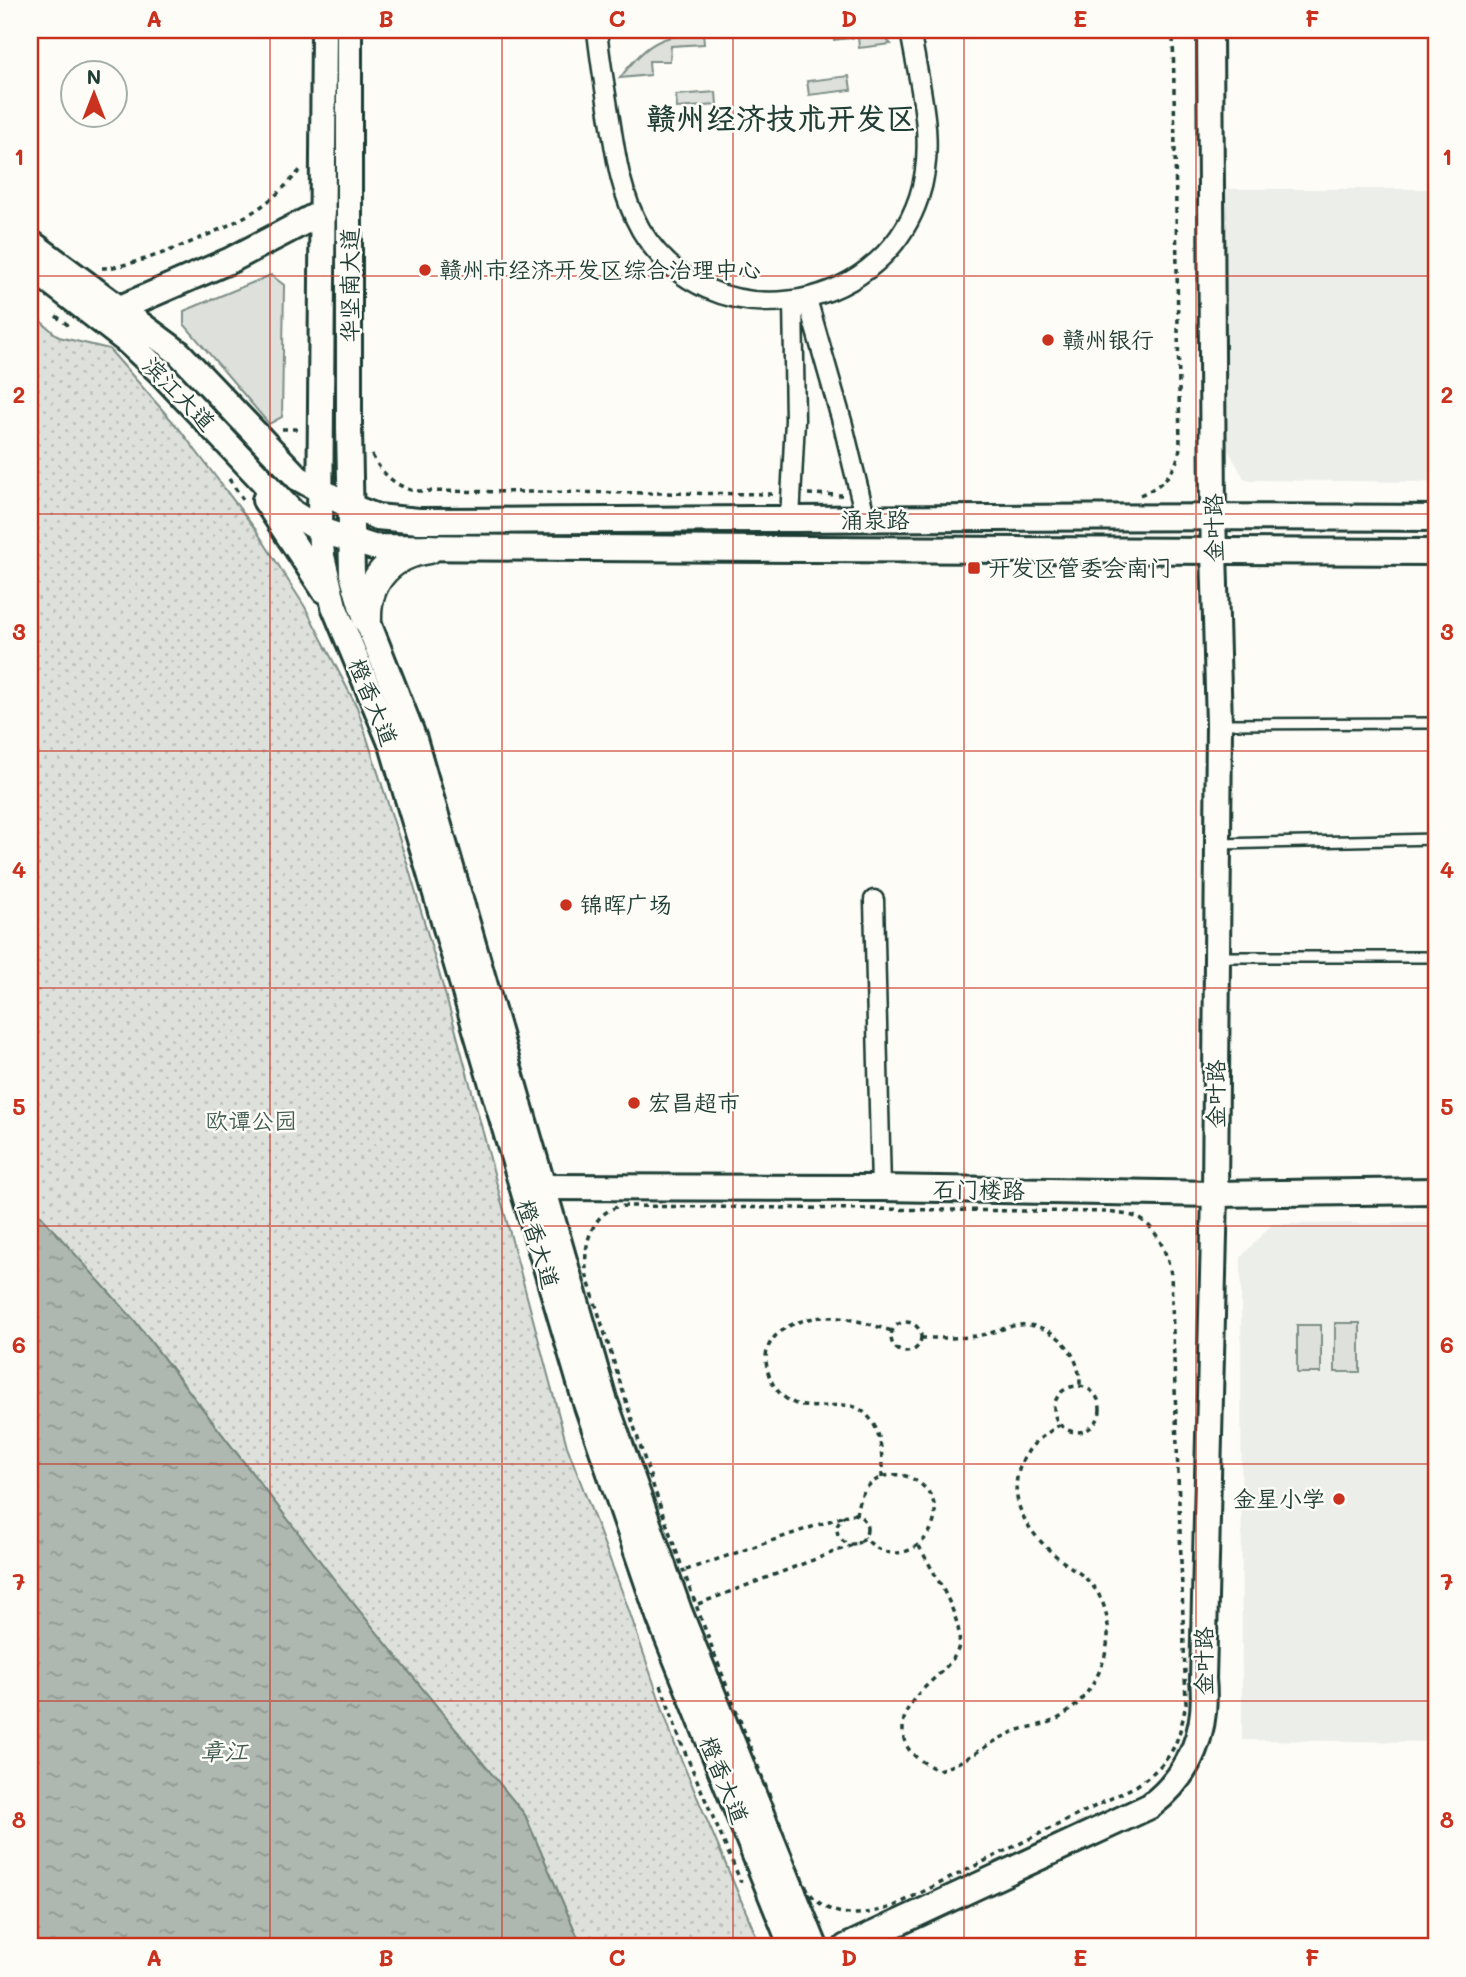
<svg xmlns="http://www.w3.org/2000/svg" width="1466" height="1977" font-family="Mali,'LXGW WenKai TC',sans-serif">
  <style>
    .built { fill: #eceee9 }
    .grass { fill: url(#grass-dots); stroke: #7e8e88; stroke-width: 2 }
    .garden { fill: #dde0db; stroke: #7e8e88; stroke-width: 2 }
    .water { fill: url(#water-ripples); stroke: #75877f; stroke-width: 2 }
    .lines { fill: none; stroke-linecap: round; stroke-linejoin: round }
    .lane-casing { stroke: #1f3d34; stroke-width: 14 }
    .street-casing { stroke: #1f3d34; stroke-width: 23 }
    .secondary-casing { stroke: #1f3d34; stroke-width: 30 }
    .primary-casing { stroke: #1f3d34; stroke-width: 33 }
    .path { stroke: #1f3d34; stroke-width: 3.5; stroke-dasharray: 5 5; stroke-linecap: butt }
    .lane { stroke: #fdfcf7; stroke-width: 9 }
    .street { stroke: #fdfcf7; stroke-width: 18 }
    .secondary { stroke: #fdfcf7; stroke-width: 24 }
    .primary { stroke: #fdfcf7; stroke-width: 28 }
    .grid { fill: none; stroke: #c8321e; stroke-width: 2; stroke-opacity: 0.55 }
    .poi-dot { fill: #c8321e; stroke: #fdfcf7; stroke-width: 2.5 }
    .labels { text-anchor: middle; stroke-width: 5; stroke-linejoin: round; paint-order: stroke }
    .poi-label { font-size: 23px; fill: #1f3d34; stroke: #fdfcf7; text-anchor: start }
    .street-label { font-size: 23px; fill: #1f3d34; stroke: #fdfcf7 }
    .park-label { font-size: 23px; fill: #455e55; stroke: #fdfcf7 }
    .water-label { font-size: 24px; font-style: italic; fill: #435c53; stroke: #fdfcf7 }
    .district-label { font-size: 30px; font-weight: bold; fill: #1f3d34; stroke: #fdfcf7 }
    .neatline { fill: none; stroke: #c8321e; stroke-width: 2.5 }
    .grid-label { font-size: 23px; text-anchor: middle; font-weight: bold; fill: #c8321e }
  </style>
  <defs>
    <pattern id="grass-dots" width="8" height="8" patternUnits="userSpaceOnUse" patternTransform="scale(1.75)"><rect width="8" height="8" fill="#dde0db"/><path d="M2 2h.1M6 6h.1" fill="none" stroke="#bdc1bd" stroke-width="1.8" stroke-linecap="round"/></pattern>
    <pattern id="water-ripples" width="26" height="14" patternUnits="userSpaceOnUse" patternTransform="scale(1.75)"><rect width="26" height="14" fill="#aeb8b1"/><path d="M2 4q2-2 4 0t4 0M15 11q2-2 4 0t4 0" fill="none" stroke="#8d9791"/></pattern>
  </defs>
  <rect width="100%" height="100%" fill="#fdfcf7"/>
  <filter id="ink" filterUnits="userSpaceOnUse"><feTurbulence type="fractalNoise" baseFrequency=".0143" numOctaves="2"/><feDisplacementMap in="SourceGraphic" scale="14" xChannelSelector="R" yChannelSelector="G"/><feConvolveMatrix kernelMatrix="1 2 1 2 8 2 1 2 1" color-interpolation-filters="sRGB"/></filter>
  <g filter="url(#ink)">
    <g class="built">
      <path d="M1224 189H1436V482L1245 480 1227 448Z"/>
      <path d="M1436 1223V1742L1242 1740 1241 1257 1272 1224Z"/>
    </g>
    <path class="grass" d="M30 312 59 337 109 349 180 430 256 530 305 607 357 707 408 866 455 1028 567 1446 626 1602 675 1745 761 1947H582L525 1815 340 1587 134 1320 30 1204Z"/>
    <g class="garden">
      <path d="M832 30H877L891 44 859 48 858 37 834 40Z"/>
      <path d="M703 31 704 44 671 46 670 61H649L650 75 620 78C647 42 659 37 703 31Z"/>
      <path d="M849 76 851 90 809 95 807 81Z"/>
      <path d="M716 92 717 105 677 108 676 95Z"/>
      <path d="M271 275 284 285 282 417 269 424 184 324V311Z"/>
      <rect x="1335" y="1323" width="25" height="49"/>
      <rect x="1297" y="1325" width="24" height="48"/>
    </g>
    <path class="water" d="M30 1204 134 1320 340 1587 525 1815 582 1947H30Z"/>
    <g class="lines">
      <g class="lane-casing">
        <g id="lane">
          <path d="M1221 724 1436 723"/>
          <path d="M1219 844 1436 839"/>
          <path d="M1218 957H1436"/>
        </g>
      </g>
      <g class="street-casing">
        <g id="street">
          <path d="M597 30C600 60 605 89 610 119 616 158 621 195 641 230 708 341 879 318 919 197 937 143 919 84 910 30"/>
          <path d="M807 299 843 425 866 520"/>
          <path d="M790 520 795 420 793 301"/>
          <path d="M874 900 881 1188"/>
        </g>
      </g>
      <g class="secondary-casing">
        <g id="secondary">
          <path d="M324 30 320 530 322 556 334 606 393 748 586 1403 660 1619 792 1947"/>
          <path d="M349 30V429L352 574 361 605 414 739 604 1399 679 1611 815 1947"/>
          <path d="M30 242 179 353 298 478 351 507 377 517 419 521C758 520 1097 515 1436 518"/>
          <path d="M30 266 128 342 159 371 293 513 320 530 373 547 1436 552"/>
          <path d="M118 309 231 260 323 212"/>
          <path d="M265 500 324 590"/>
          <path d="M531 1187 881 1188 1215 1194 1436 1191"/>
          <path d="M846 1947 1150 1806C1191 1775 1208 1730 1203 1679L1215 1194 1219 724 1213 516 1210 30"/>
        </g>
      </g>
      <g class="primary-casing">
        <path id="primary" d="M367 619C366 580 391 554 429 549"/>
      </g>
      <g class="path">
        <path d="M102 268C137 268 233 227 262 206 277 195 289 183 301 169"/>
        <path d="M56 316 72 328"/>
        <path d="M282 429H299"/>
        <path d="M372 455C382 474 394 485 414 491L775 494"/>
        <path d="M229 479 244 501"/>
        <path d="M808 494 842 495"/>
        <path d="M1140 495C1162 486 1177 472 1180 447L1173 30"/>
        <path d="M631 1206 1106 1212C1115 1213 1124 1214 1133 1216 1156 1223 1167 1253 1171 1274L1186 1703C1178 1747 1172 1760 1136 1786L894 1906C867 1915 837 1921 814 1898 799 1883 776 1810 766 1787 728 1690 690 1592 656 1494 632 1422 610 1349 587 1277 583 1253 587 1219 614 1208 619 1206 626 1206 631 1206Z"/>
        <circle cx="906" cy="1337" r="15"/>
        <path d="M921 1338C941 1338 962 1339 981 1335 994 1333 1005 1327 1018 1325 1054 1322 1081 1353 1080 1386"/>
        <circle cx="1077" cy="1409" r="23"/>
        <path d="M882 1478C882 1453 883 1426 861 1410 841 1396 809 1418 784 1397 773 1388 767 1375 766 1360 765 1326 813 1313 840 1318 858 1320 875 1326 892 1331"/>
        <circle cx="852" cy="1529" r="15"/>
        <path d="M856 1515C858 1498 865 1484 882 1477 894 1473 907 1474 918 1482 965 1516 904 1584 864 1537"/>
        <path d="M919 1546C932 1571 963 1616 959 1645 954 1673 903 1691 903 1728 902 1751 919 1761 938 1770 966 1763 987 1743 1013 1732 1028 1726 1046 1726 1059 1718 1102 1693 1126 1626 1092 1585 1081 1572 1067 1566 1055 1555 1024 1529 1002 1492 1027 1453 1034 1441 1048 1433 1059 1425"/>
        <path d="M686 1570 847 1515"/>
        <path d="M698 1604 860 1542"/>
        <path d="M661 1685 681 1743 741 1882"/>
      </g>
      <use href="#lane" class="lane"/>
      <use href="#street" class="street"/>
      <use href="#secondary" class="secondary"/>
      <use href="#primary" class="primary"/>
    </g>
  </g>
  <path class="grid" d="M270 30V1947M502 30V1947M733 30V1947M964 30V1947M1196 30V1947M30 276H1436M30 514H1436M30 751H1436M30 988H1436M30 1226H1436M30 1464H1436M30 1701H1436"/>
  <g class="poi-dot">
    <circle cx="425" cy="270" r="7"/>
    <circle cx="1048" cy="340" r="7"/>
    <rect x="967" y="561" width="14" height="14" rx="3.5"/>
    <circle cx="566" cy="905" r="7"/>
    <circle cx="634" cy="1103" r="7"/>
    <circle cx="1339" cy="1499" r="7"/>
  </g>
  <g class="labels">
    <g class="poi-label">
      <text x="439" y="278">赣州市经济开发区综合治理中心</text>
      <text x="1062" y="348">赣州银行</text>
      <text x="988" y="576">开发区管委会南门</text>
      <text x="580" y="913">锦晖广场</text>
      <text x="648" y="1111">宏昌超市</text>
      <text x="1325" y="1507" text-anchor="end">金星小学</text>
    </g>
    <g class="street-label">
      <text transform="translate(350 285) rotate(-90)" y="8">华坚南大道</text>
      <text transform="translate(179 394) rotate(46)" y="8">滨江大道</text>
      <text x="875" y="528">涌泉路</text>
      <text transform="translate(1214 528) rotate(-91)" y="8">金叶路</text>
      <text transform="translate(373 702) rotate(68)" y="8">橙香大道</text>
      <text transform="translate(1216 1094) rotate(-90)" y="8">金叶路</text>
      <text transform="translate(979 1190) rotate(1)" y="8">石门楼路</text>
      <text transform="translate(538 1244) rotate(73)" y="8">橙香大道</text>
      <text transform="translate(1204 1661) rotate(-90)" y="8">金叶路</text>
      <text transform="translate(724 1780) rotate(68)" y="8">橙香大道</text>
    </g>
    <g class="park-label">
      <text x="251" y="1129">欧谭公园</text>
    </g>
    <g class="water-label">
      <text x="224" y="1760">章江</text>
    </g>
    <g class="district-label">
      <text x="781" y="129">赣州经济技术开发区</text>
    </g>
  </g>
  <rect width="1466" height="1977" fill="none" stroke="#fdfcf7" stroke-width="77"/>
  <g transform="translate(94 94)"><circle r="33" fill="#fdfcf7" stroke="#a4b0a9" stroke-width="2"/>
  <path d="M0-5L12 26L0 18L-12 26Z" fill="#c8321e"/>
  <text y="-10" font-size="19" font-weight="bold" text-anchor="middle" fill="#1f3d34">N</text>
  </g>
  <rect x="38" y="38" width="1390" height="1900" class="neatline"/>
  <g class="grid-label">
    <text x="154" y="27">A</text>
    <text x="386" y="27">B</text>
    <text x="617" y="27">C</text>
    <text x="849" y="27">D</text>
    <text x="1080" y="27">E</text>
    <text x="1312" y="27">F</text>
    <text x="19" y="165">1</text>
    <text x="1447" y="165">1</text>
    <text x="19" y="403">2</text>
    <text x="1447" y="403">2</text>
    <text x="19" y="640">3</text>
    <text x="1447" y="640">3</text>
    <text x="19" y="878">4</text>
    <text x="1447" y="878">4</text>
    <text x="19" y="1115">5</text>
    <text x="1447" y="1115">5</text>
    <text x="19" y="1353">6</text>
    <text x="1447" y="1353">6</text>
    <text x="19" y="1590">7</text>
    <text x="1447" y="1590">7</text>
    <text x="19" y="1828">8</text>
    <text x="1447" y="1828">8</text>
    <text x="154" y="1966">A</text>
    <text x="386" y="1966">B</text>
    <text x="617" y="1966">C</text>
    <text x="849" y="1966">D</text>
    <text x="1080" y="1966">E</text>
    <text x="1312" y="1966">F</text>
  </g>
</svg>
